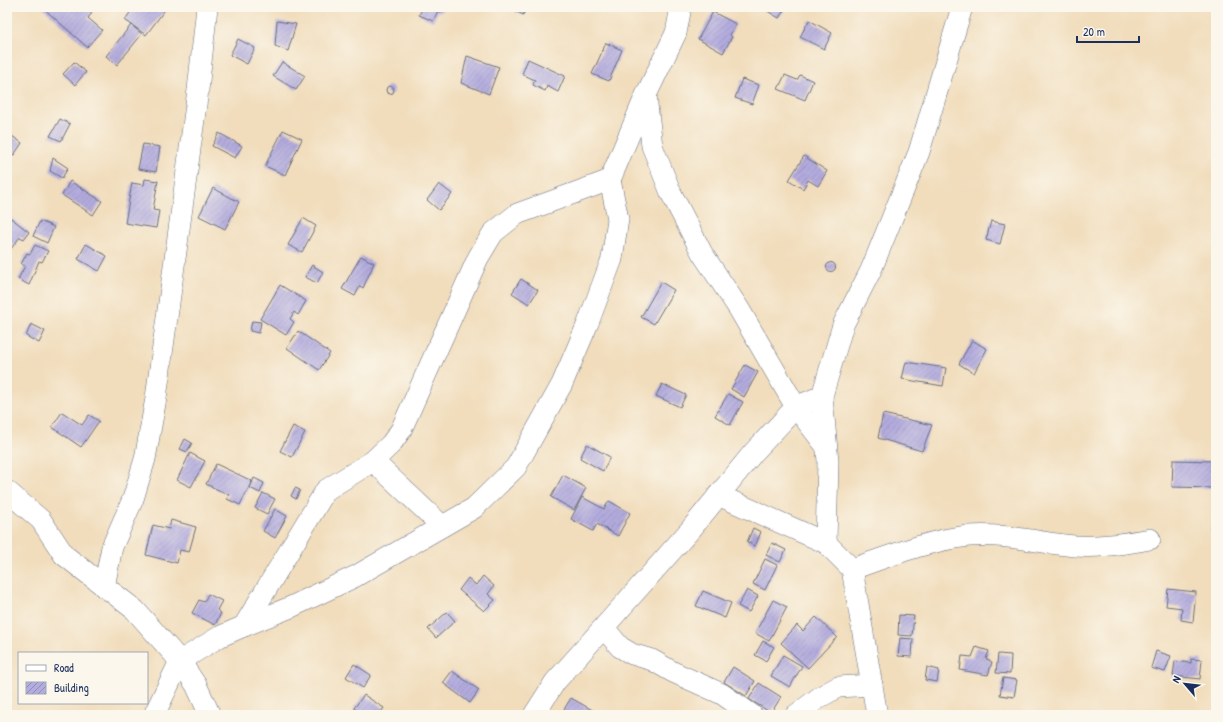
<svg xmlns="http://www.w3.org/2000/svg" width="1223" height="722" font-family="'Patrick Hand',sans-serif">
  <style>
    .building { fill: url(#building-hatch) }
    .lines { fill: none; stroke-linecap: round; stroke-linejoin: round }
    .minor-casing { stroke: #666c7f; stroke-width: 22 }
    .minor { stroke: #fff; stroke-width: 21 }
  </style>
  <defs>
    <pattern id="building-hatch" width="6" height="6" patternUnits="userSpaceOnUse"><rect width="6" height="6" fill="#b3acde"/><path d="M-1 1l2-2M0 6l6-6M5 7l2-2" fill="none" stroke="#918cb7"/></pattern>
  </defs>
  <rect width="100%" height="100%" fill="#fbf7ec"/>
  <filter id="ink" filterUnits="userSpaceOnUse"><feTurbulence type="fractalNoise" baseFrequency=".025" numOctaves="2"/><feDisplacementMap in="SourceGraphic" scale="8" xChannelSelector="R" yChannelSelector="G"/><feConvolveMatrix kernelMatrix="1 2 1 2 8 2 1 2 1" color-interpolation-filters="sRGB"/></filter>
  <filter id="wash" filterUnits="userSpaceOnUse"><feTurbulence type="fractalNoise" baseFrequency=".012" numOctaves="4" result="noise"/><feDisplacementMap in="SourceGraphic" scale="16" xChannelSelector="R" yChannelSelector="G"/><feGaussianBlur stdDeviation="0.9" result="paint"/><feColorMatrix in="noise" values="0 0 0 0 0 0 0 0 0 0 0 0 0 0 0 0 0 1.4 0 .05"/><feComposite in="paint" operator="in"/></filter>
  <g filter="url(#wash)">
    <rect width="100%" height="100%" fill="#f1ddbc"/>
    <g id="blocks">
      <g class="building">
        <path d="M42 7H85L92 13 88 18 102 30 87 47Z"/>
        <path d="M128 7H167L146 35 125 20 131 11 127 8Z"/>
        <path d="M423 7H443L441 12 438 11 433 21 419 15Z"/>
        <path d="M513 7H527L523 15 512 9Z"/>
        <path d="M765 7H786L779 18 764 9Z"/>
        <path d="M713 12 736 24 730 35 732 37 723 53 698 39Z"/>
        <path d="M809 20 832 33 824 49 800 37Z"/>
        <path d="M277 21 296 24 288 51 275 46Z"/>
        <path d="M131 25 142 34 117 65 106 56Z"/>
        <path d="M238 39 255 48 247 64 230 55Z"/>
        <path d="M606 43 622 50 609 81 592 74Z"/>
        <path d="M467 56 499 67 489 94 461 83Z"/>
        <path d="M528 59 565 76 558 92 547 86 545 91 533 85 535 80 522 74Z"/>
        <path d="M74 62 86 72 75 85 63 74Z"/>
        <path d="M282 62 305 76 296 90 273 76Z"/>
        <path d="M785 75 797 80 800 75 813 81 805 100 778 89Z"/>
        <path d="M742 79 759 85 752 104 735 98Z"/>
        <circle cx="390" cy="90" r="4"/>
        <path d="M60 119 70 124 61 141 50 136Z"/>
        <path d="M283 130 302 139 285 175 265 166Z"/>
        <path d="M219 133 242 146 235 158 212 146Z"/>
        <path d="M9 134 22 143 14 155 7 151Z"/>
        <path d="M143 144 160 147 156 172 138 169Z"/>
        <path d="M804 156 827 171 818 186 808 180 803 189 789 180Z"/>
        <path d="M53 158 68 168 62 178 50 171Z"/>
        <path d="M145 179 158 181 153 210 159 211 156 228 125 223 132 183 144 185Z"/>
        <path d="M70 181 102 201 93 215 62 195Z"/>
        <path d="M439 184 452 194 439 210 427 200Z"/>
        <path d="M213 188 239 202 225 229 199 216Z"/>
        <path d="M11 218 29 232 24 239 20 237 7 254V224Z"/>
        <path d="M303 218 316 226 302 252 288 245Z"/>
        <path d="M40 221 54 227 47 243 33 236Z"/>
        <path d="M991 221 1005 224 1000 244 986 240Z"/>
        <path d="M86 244 107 256 99 271 78 259Z"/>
        <path d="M35 245 48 251 42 262 39 261 29 285 18 279 25 266 21 264 27 253 30 254Z"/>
        <path d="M361 256 374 263 363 288 360 286 355 296 342 289Z"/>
        <circle cx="831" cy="267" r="4.5"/>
        <path d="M312 265 323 272 317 283 305 277Z"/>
        <path d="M521 279 538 290 529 304 512 293Z"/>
        <path d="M661 282 674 290 654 324 641 317Z"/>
        <path d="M280 285 306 301 298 315 294 312 290 319 294 322 286 335 260 319Z"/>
        <path d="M252 321 261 322 259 333 250 331Z"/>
        <path d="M31 324 45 331 39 343 26 336Z"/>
        <path d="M298 331 330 353 319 370 287 348Z"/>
        <path d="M972 340 987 349 974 373 959 364Z"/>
        <path d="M906 362 946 368 943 386 902 379Z"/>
        <path d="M745 365 758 372 744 397 731 389Z"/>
        <path d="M662 384 686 395 680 407 656 396Z"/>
        <path d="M728 394 743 402 730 425 715 416Z"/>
        <path d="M62 412 82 425 89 415 99 421 81 447 52 427Z"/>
        <path d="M883 414 932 425 922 451 878 438Z"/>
        <path d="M293 426 305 432 292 457 280 451Z"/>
        <path d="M185 439 192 443 187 452 180 449Z"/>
        <path d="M587 444 610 457 603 471 580 458Z"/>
        <path d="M190 453 205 461 191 487 177 480Z"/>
        <path d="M1173 460 1214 461 1213 488 1172 487Z"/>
        <path d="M216 464 252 481 240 505 227 499 229 495 206 484Z"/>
        <path d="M563 475 586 488 574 510 551 497Z"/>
        <path d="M254 478 264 483 260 493 250 488Z"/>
        <path d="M295 488 300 490 296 499 291 496Z"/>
        <path d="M263 493 275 499 267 514 255 508Z"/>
        <path d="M582 497 604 509 609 501 630 513 618 536 597 524 593 531 571 519Z"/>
        <path d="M275 509 287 516 275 538 263 531Z"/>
        <path d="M1216 514V533L1210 531Z"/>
        <path d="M171 520 196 527 189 552 180 550 177 563 146 555 153 525 169 529Z"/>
        <path d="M753 528 761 532 755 546 747 542Z"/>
        <path d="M772 543 786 550 780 562 766 555Z"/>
        <path d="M765 559 777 565 765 590 753 584Z"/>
        <path d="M483 576 494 586 488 594 495 600 484 611 459 590 468 578 476 585Z"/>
        <path d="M1168 589 1196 592 1193 622 1181 620 1182 608 1166 606Z"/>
        <path d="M747 590 758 596 749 612 738 606Z"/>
        <path d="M703 591 731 603 725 618 696 606Z"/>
        <path d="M208 594 222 601 217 610 221 613 215 625 192 613 199 600 204 602Z"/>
        <path d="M773 600 787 607 769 641 755 633Z"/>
        <path d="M447 612 455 621 436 638 428 629Z"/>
        <path d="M899 615 914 616 912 636 898 635Z"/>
        <path d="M816 617 837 637 808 668 781 643 797 625 803 631Z"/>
        <path d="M900 638 913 639 912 657 898 656Z"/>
        <path d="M763 641 774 647 766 661 755 655Z"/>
        <path d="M976 647 989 651 986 659 992 662 988 675 960 670 962 656 972 657Z"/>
        <path d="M1156 651 1171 656 1165 672 1151 668Z"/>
        <path d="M998 654 1011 655 1010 674 996 673Z"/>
        <path d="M783 655 802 666 790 687 771 676Z"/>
        <path d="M1191 659 1202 660 1200 679 1173 676 1175 661 1191 663Z"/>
        <path d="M354 664 371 675 363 688 346 677Z"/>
        <path d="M733 667 755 681 746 696 724 682Z"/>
        <path d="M927 667 939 670 937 682 925 680Z"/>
        <path d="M452 671 479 690 470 703 443 683Z"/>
        <path d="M1003 678 1017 680 1014 697 1000 695Z"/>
        <path d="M759 683 781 697 771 713 749 699Z"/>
        <path d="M364 695 384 708 379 715H364L354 708Z"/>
        <path d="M571 698 594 711 592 715 561 714Z"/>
      </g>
    </g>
  </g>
  <g filter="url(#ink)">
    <use href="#blocks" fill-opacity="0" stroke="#666c7f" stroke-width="1"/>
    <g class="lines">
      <g class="minor-casing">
        <g id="minor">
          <path d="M646 96 652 146 671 193 702 253 739 309 796 407 826 446"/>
          <path d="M373 461 442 526"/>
          <path d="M7 491 41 520 64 555 135 610 180 661 196 685 210 715"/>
          <path d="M718 495 826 543"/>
          <path d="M852 569C890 556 929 540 969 536 1003 533 1041 543 1075 546 1100 548 1125 543 1150 539"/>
          <path d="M104 587 112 547 133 499 145 459 156 398 198 90 207 7"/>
          <path d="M244 626 291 607 356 576 474 508 516 467 562 384 588 323 612 259 618 219 610 180"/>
          <path d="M604 628 620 647 632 654 652 660 673 672 722 694 752 715"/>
          <path d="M154 715 180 661 219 637 244 626 326 490 373 461 391 444 401 430 478 258 493 233 517 214 610 180 646 95 676 33 681 7"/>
          <path d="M534 715 555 682 691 529 753 453 796 407 822 396"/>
          <path d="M796 715 820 697 838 687 872 685"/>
          <path d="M877 715 852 569 826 543 828 461 822 396 843 325 871 270 919 152 962 7"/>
        </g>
      </g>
      <use href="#minor" class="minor"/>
    </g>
  </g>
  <rect width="1223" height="722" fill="none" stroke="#fbf7ec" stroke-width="24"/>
  <rect x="18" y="652" width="130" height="52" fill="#fbf7ec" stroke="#a1a7b3"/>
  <rect x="26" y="665" width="20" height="6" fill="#ffffff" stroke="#a1a7b3"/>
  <text x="54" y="672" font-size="12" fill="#1b2f5e">Road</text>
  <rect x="26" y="682" width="20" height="12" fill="url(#building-hatch)" stroke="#a1a7b3"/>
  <text x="54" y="692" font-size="12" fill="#1b2f5e">Building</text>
  <g transform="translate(1185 684) rotate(298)" stroke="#fbf7ec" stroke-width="3" paint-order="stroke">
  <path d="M0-3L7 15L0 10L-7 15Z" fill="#1b2f5e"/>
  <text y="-6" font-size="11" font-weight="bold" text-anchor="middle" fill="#1b2f5e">N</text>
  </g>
  <path d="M1077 36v6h62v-6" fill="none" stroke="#1b2f5e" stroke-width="2"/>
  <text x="1083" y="36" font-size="12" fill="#1b2f5e" stroke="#fbf7ec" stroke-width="3" paint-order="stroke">20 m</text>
</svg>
